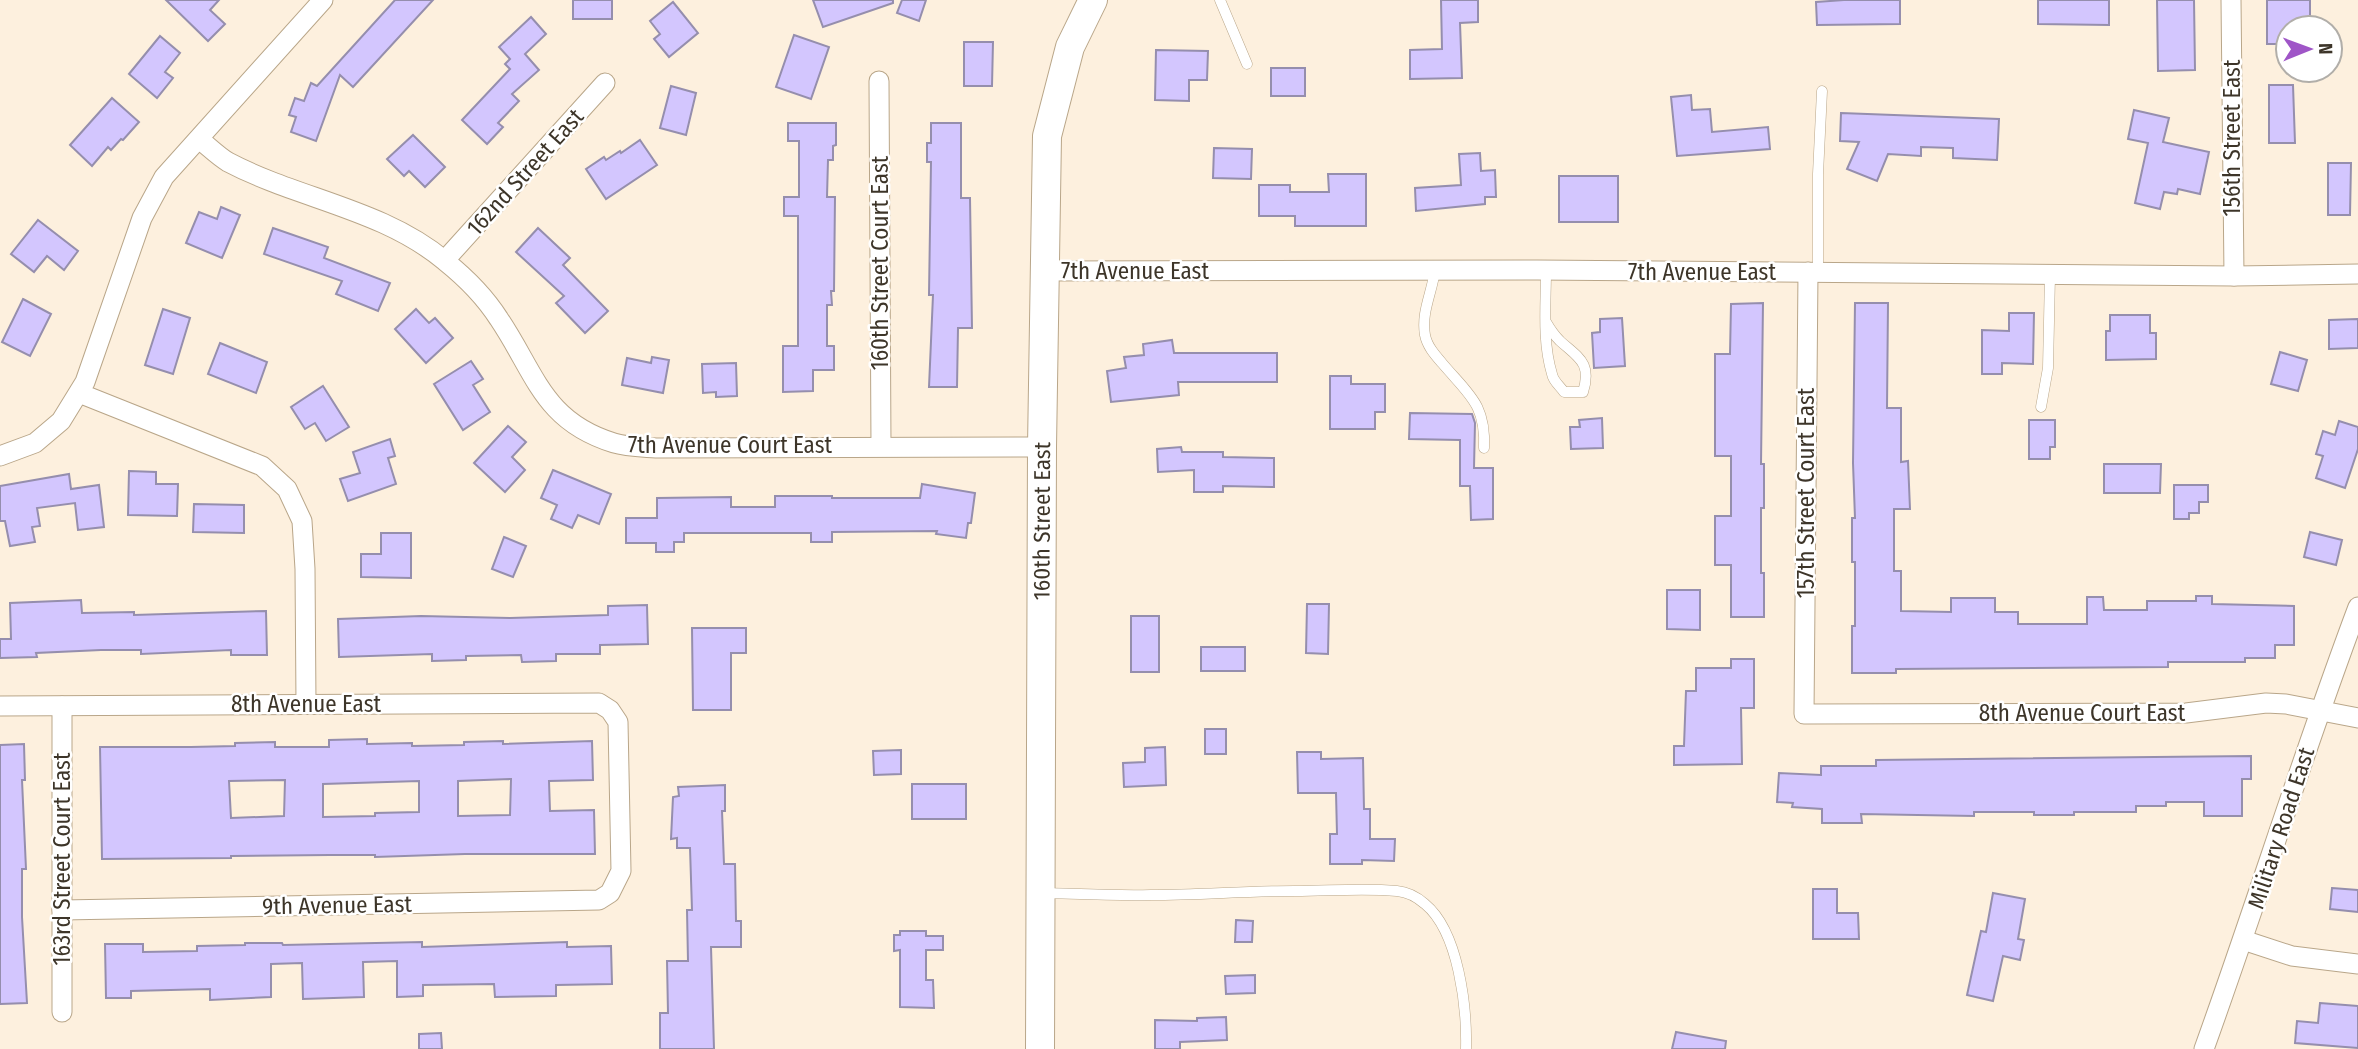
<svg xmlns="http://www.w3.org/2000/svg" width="2358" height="1049" font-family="'Fira Sans Condensed',sans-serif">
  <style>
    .building { fill: #d3c6fe; stroke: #958ead; stroke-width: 2; fill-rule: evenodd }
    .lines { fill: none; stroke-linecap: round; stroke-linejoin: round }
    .lane-casing { stroke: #b9a689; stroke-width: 11 }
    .street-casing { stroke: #b9a689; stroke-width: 21 }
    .secondary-casing { stroke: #b9a689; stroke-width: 30 }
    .lane { stroke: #fff; stroke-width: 10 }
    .street { stroke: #fff; stroke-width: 19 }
    .secondary { stroke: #fff; stroke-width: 28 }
    .labels { text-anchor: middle; stroke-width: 5; stroke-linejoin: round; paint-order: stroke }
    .street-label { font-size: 23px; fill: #3d3529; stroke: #fff }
  </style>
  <rect width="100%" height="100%" fill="#fdf0de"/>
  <g class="building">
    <path d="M166 0H219L210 10 225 24 208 41Z"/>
    <path d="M395 0H433L353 87 340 75 316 141 291 132 296 117 289 115 295 98 304 101 311 83 317 86Z"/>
    <rect x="573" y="0" width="39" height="19"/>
    <path d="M813 0H893V3L823 27Z"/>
    <path d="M902 0H926L919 21 897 13Z"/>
    <path d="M1441 0H1478V22L1460 23 1462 78 1410 79V50L1442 49Z"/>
    <path d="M1844 0H1900V24L1817 25 1816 2Z"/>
    <path d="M2038 0H2109V25L2038 24Z"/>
    <path d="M2157 0H2194L2195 70 2158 71Z"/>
    <path d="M2267 0H2310V28H2288V44H2267Z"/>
    <path d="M673 2 698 33 669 57 654 39 660 34 650 21Z"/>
    <path d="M531 17 546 34 525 54 539 70 512 94 519 101 498 123 503 127 487 144 462 120 510 69 505 64 510 59 499 47Z"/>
    <path d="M794 35 829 47 811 99 776 87Z"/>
    <path d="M160 36 180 53 165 72 173 78 157 98 129 74Z"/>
    <path d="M964 42H993L992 86H964Z"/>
    <path d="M1156 50 1208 51 1207 80H1189V101L1155 100Z"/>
    <rect x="1271" y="68" width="34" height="28"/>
    <path d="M2269 85H2293L2295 143H2269Z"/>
    <path d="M671 86 696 93 686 135 660 128Z"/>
    <path d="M1691 95 1692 110 1710 109 1712 132 1768 127 1770 149 1677 156 1671 97Z"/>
    <path d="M112 98 139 122 123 140 121 139 111 150 108 147 92 166 70 145Z"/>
    <path d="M2134 110 2169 118 2163 142 2209 152 2200 194 2178 189 2177 194 2164 192 2160 209 2135 203 2148 143 2128 139Z"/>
    <path d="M1841 113 1999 119 1997 160 1953 158V148L1921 147V156L1888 154 1877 181 1847 169 1859 142 1840 141Z"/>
    <path d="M788 123H836V145L833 146V160H828L827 197H835L834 291H831L832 305H827V346H834V370H813V391L783 392V346H798V216H784V197H799V141H788Z"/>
    <path d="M931 123H961V198H970L972 328H958L957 387H929L933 295H929L931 162H927V143H931Z"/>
    <path d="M413 135 445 167 425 187 409 171 404 176 387 159Z"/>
    <path d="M640 140 657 165 606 199 586 169 604 157 606 160 620 151 621 153Z"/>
    <path d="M1214 148 1252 149 1251 179 1213 178Z"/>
    <path d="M1480 153 1481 171 1495 170 1496 197H1485V204L1416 211 1415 188 1461 185 1459 154Z"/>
    <path d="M2328 163H2351L2350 215H2328Z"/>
    <path d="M1328 174H1366V226H1295V216H1259V185H1290V192H1329Z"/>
    <rect x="1559" y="176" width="59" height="46"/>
    <path d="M221 207 240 215 222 258 186 243 199 212 217 219Z"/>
    <path d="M38 220 78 251 64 270 47 256 34 272 11 254Z"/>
    <path d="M273 228 328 247 324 258 390 283 378 311 336 294 342 281 264 254Z"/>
    <path d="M538 228 570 258 563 265 608 311 585 333 556 303 564 296 516 252Z"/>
    <path d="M23 299 51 314 30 356 2 342Z"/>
    <path d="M1763 303 1761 464H1764V508H1761V573H1764V617H1731V565H1715V516H1731V456H1715V354H1730L1731 304Z"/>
    <path d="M1855 303H1888L1887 408H1901V462L1908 461 1910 509H1894V571H1901V611L1951 612V598H1995V612H2018V624H2087V597H2103L2104 610H2147V601H2196V596H2212V604L2294 606V645H2275V658H2245V662H2168V667L1896 669V673H1852V626H1855V562H1852V518H1855L1853 463Z"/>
    <path d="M163 309 190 318 173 374 145 365Z"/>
    <path d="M416 309 429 323 435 318 453 338 426 363 395 329Z"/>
    <path d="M2009 313H2034L2033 364 2002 363V374H1982V330L2009 331Z"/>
    <path d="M2110 315H2150V333H2156V359L2106 360V331H2110Z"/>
    <path d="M1622 318 1625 366 1594 368 1592 333 1600 332V319Z"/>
    <path d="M2358 319V348L2329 349V320Z"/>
    <path d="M1172 340 1174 353H1277V382H1178L1179 395 1111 402 1107 371 1126 368 1124 357 1144 355 1143 344Z"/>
    <path d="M220 343 267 362 256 393 208 374Z"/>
    <path d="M2280 352 2307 360 2298 391 2271 384Z"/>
    <path d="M652 357 669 360 663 393 622 385 627 358 651 363Z"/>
    <path d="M471 361 483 379 473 385 490 412 463 430 434 384Z"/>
    <path d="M736 363 737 396 716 397V392L703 393 702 364Z"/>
    <path d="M1330 376H1351V384H1385V412H1375V429H1330Z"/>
    <path d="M323 386 349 427 326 441 315 423 305 429 291 407Z"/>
    <path d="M1410 413 1472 414 1475 423 1474 468H1493V519L1471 520 1470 486H1460V440L1409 439Z"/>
    <path d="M1602 418 1603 448 1571 449 1570 427H1580L1579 420Z"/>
    <path d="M2029 420H2055V447H2050V459H2029Z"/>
    <path d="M2339 421 2358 427V449L2345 488 2316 478 2323 456 2316 454 2323 431 2335 435Z"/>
    <path d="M508 426 526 442 512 457 525 470 505 492 474 463Z"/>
    <path d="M390 439 395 456 388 458 396 484 348 501 340 479 360 473 353 452Z"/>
    <path d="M1181 447 1182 452H1223V457L1274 458V487L1223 486V492H1194V470L1158 472 1157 449Z"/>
    <path d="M2104 464H2161L2160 493H2104Z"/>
    <path d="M553 470 611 494 599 524 578 515 572 528 551 519 557 505 541 498Z"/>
    <path d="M129 471 156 472V484H178L177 516 128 515Z"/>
    <path d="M69 474 71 489 99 485 104 527 78 530 75 503 37 508 40 526 32 527 35 542 10 546 5 521H0V486Z"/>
    <path d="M922 484 975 493 971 523H968L966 538 936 534 937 531 832 532V542H811V533H684V542H674V552H656V543H626V518H657V498L731 497V507H775V496H832V498H920Z"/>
    <path d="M2174 485H2208V502H2199V513H2189V519H2174Z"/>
    <path d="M194 504 244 505V533L193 532Z"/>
    <path d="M2310 532 2342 540 2336 565 2304 557Z"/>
    <path d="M381 533H411V578L361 577V554H381Z"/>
    <path d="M504 537 526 546 513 577 492 569Z"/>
    <path d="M1667 590H1700V630L1667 629Z"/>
    <path d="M81 600 82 613 134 612V615L266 611 267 655H231V650L141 654V650H101L36 653 37 657 0 658V639H11L10 603Z"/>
    <path d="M1307 604H1329L1328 654 1306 653Z"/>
    <path d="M647 605 648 644 600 645V654H556V661L522 662 521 655 466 656V660L432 661V654L339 657 338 619 421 616 510 618 608 615V606Z"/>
    <rect x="1131" y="616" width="28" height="56"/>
    <path d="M692 628H746V653H731V710H693Z"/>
    <rect x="1201" y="647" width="44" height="24"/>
    <path d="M1731 659H1754V708H1741L1742 764 1674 765V746H1684L1686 691H1696V668H1731Z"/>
    <rect x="1205" y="729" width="21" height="25"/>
    <path d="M367 739V744L412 743V746L464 745V742L503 741V744L592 741 593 780 549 781 550 811 594 810 595 854H465L375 857V855H330L231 856V858L102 859 100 747H191L235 746V743L275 742V747H329V740ZM511 779 510 815 458 816V781ZM285 780 284 816 231 818 229 781ZM419 781V812L375 813V816L323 817V784Z"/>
    <path d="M24 744 25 780H22L26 869H22V917L27 1003 0 1004V745Z"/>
    <path d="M1165 747 1166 785 1124 787 1123 763 1145 762V748Z"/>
    <path d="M901 750V774L874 775 873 751Z"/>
    <path d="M1297 752H1321V759L1363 758 1364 809H1370V839H1395L1394 861 1362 860V864H1330V834H1337L1336 793H1298Z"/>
    <path d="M2251 756V779H2242V816H2204V802H2166V806H2136V812H2074V815H2034V812H1974V816L1861 814 1862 823H1822V809L1792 807 1793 803 1777 802 1779 773 1821 775V766H1876V760Z"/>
    <rect x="912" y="784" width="54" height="35"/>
    <path d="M725 785V811H722L724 864H735L736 921H741V947H711L714 1049H660V1013H668L667 961H688L687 910H692L690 848H677V838L671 839 673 797 679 796 678 787Z"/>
    <path d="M2332 888 2358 890V912L2330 909Z"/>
    <path d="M1813 889H1837V913H1858L1859 939H1813Z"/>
    <path d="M1993 893 2025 899 2018 939 2024 940 2020 960 2003 956 1993 1001 1967 995 1981 931 1986 932Z"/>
    <path d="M1236 920 1253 921 1252 942H1235Z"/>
    <path d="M900 931H926V936H943V950H926V980H933L934 1008 900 1007V950L894 951V935H900Z"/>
    <path d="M422 942V947L567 942V947L611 946 612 984 556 985V996L495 997 494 984 423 985V996L397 997V961L363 962 364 997 303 999 302 963 271 964V997L210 1000V989L131 991V998H106L105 944H143V952L197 951V946L245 945V943H282L283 945Z"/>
    <path d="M1255 975V993L1226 994 1225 976Z"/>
    <path d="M2320 1003 2358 1006V1048L2295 1043 2297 1021 2318 1023Z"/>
    <path d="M1226 1017 1227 1040 1180 1042V1049H1155V1020L1197 1021V1018Z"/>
    <path d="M1676 1032 1726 1041 1725 1049H1672Z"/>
    <path d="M441 1033 442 1049H419V1034Z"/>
  </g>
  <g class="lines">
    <g class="lane-casing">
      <g id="lane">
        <path d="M1220 0 1247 64"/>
        <path d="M1435 270C1432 293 1421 312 1425 335 1427 346 1435 355 1442 363 1469 395 1486 404 1484 448"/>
        <path d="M1818 273V174L1822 91"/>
        <path d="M1546 322C1550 329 1554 335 1560 341 1579 358 1592 363 1583 392H1564C1560 386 1553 381 1552 374 1542 341 1546 304 1546 270"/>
        <path d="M2041 407 2048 368 2050 275"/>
        <path d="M1045 893C1080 894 1116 896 1151 895 1199 895 1247 891 1295 891 1329 891 1363 888 1397 891 1408 892 1417 897 1425 904 1459 932 1467 1008 1466 1049"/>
      </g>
    </g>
    <g class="street-casing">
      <g id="street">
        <path d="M2231 0 2234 276"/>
        <path d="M879 81 881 446"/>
        <path d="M199 139C208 146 218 156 228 162 298 199 383 209 445 261 465 277 485 297 499 319 536 374 543 421 614 443 627 447 643 447 656 448L1042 447"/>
        <path d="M445 260 605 83"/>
        <path d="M1046 271 1537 270 2234 276 2358 274"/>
        <path d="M1808 272 1804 714 2186 713 2266 703 2286 704 2358 718"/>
        <path d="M79 393 262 466 287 489 302 521 305 569 306 704"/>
        <path d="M0 456 35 443 61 421 85 382 142 218 164 177 323 0"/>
        <path d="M0 706 599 703 610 710 618 722 621 871 610 893 599 900 62 910"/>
        <path d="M62 706V1012"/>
        <path d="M2243 940 2292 956 2358 964"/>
        <path d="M2204 1049C2257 902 2303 753 2358 607"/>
      </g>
    </g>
    <g class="secondary-casing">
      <g id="secondary">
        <path id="s1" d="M1040 1049 1042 447 1047 136 1070 47 1093 0"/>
      </g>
    </g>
    <use href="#lane" class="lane"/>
    <use href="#street" class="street"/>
    <use href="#secondary" class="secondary"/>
  </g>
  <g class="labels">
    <g class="street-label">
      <text transform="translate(2232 138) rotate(-90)" y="8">156th Street East</text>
      <text transform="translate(525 172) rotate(-48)" y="8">162nd Street East</text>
      <text transform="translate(880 263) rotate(-90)" y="8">160th Street Court East</text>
      <text x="1135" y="279">7th Avenue East</text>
      <text x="1702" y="280">7th Avenue East</text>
      <text x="730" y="453">7th Avenue Court East</text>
      <text transform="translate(1806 493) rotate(-90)" y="8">157th Street Court East</text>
      <text dy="8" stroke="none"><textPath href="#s1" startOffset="528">160th Street East</textPath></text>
      <text x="306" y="712">8th Avenue East</text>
      <text x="2082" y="721">8th Avenue Court East</text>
      <text transform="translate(2281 828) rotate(-72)" y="8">Military Road East</text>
      <text transform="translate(62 859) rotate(-90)" y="8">163rd Street Court East</text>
      <text transform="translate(337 905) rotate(-1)" y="8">9th Avenue East</text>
    </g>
  </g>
  <g transform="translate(2309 49) rotate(89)"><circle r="33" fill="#ffffff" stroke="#b1aea9" stroke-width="2"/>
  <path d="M0-5L12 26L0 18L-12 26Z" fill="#9f55c7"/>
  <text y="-10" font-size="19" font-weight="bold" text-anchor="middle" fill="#3d3529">N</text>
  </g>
</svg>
